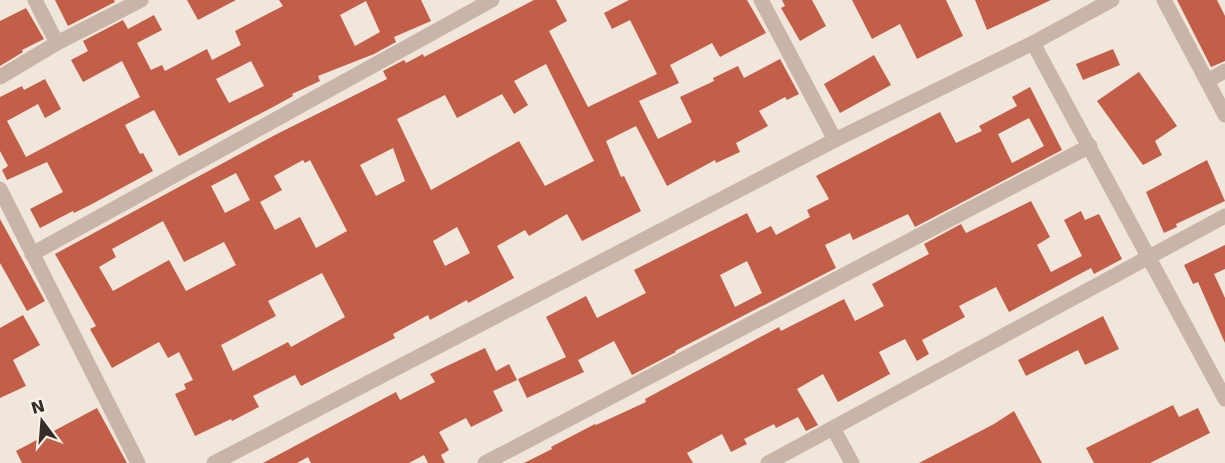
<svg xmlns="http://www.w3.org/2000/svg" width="1225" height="463" font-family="'DejaVu Sans',sans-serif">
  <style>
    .building { fill: #c35e48; fill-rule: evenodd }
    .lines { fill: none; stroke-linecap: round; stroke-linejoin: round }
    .minor { stroke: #c9b5a8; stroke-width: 15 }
  </style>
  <rect width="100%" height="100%" fill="#f1e6dc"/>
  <g class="building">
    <path d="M55 0H114L115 2 68 26Z"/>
    <path d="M187 0H236L198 20Z"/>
    <path d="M279 0H421L431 21 394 37 396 42 374 54 318 76 320 81 292 94 293 96 273 107 179 156 154 110 125 125 140 154 143 153 153 171 92 204 74 213 73 211 40 228 30 209 63 192 47 162 7 180 2 170 8 166 0 151V97L22 86 24 90 45 79 61 109 45 118 38 104 7 121 26 157 140 97 122 61 83 82 71 60 88 51 83 41 123 20 128 29 154 15 162 30 137 43 151 70 162 65 165 71 207 49 212 60 241 45 235 31 283 6ZM366 1 380 32 355 46 340 15ZM251 61 264 86 229 103 216 79Z"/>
    <path d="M534 0H556L567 21 549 31 588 107 657 74 630 20 612 29 604 13 629 0H747L766 33 720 57 712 43 670 65 679 83 639 101 658 139 692 122 680 97 714 81 713 78 738 66 744 78 780 59 799 94 787 100 785 97 759 111 768 126 736 143 740 152 716 163 715 160 667 186 636 126 606 141 621 177 624 176 641 211 582 241 567 214 529 236 525 230 497 246 514 278 468 303 467 300 430 320 428 315 393 334 395 338 301 386 295 375 253 396 259 407 232 421 231 419 195 436 175 394 186 389 184 384 193 380 179 352 168 358 159 342 112 368 90 329 96 326 55 254 275 135 387 79 383 71 404 60 406 63 423 54 424 57ZM546 64 594 161 545 186 519 141 431 190 397 119 445 95 457 118 502 94 514 114 528 105 514 81ZM393 148 405 181 376 196 360 165ZM303 160 305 163 310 160 347 231 316 248 300 217 275 230 260 202 282 190 274 176ZM236 173 250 200 225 213 211 186ZM163 221 184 262 224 242 236 265 186 291 169 260 113 291 99 267 116 257 112 249ZM457 227 470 253 445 266 433 241ZM322 273 345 317 291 347 288 342 233 371 221 345 276 316 268 301Z"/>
    <path d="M782 0H812L826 26 800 41 781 8 785 6Z"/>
    <path d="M852 0H946L963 36 917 59 900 24 872 39Z"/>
    <path d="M975 0H1051L987 30Z"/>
    <path d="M1177 0H1217L1225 16V61L1211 67Z"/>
    <path d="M26 8 44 39 22 50 23 52 0 66V21Z"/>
    <path d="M1113 49 1120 65 1083 80 1076 64Z"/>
    <path d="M874 55 891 85 840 113 824 84Z"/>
    <path d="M1139 72 1177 126 1155 141 1162 155 1143 165 1097 101Z"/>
    <path d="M1030 87 1062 150 915 227 908 214 853 240 850 233 825 245 836 268 675 351 676 352 632 375 614 341 578 360 584 372 527 398 518 379 566 357 546 317 586 296 597 318 646 293 634 270 747 213 757 233 771 226 776 235 810 217 807 210 829 199 816 176 940 112 956 143 982 131 979 126 1017 106 1012 97ZM1029 118 1044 146 1012 163 998 134ZM747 261 762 293 735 307 720 275Z"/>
    <path d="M1207 160 1225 201 1176 224 1177 227 1164 233 1146 192Z"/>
    <path d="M1031 201 1050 237 1037 245 1051 272 1082 256 1064 220 1081 211 1085 220 1099 214 1122 259 1094 274 1091 268 1009 312 996 287 959 306 965 317 922 340 929 354 917 361 905 339 879 352 890 374 838 402 823 374 797 389 818 425 806 431 798 417 776 428 774 424 744 439 747 444 731 452 722 434 687 453 693 463H524L552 449 551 447 595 424 596 425 646 402 645 399 779 327 781 331 844 299 855 321 884 306 872 284 929 254 924 244 961 224 966 233Z"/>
    <path d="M0 219 45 301 27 311 0 263Z"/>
    <path d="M1225 245V269L1214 274 1225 298V343L1198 282 1193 284 1184 265Z"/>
    <path d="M23 315 40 345 13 360 26 386 0 398V328Z"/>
    <path d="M1103 316 1119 349 1085 365 1078 350 1026 376 1018 360Z"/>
    <path d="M485 348 496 371 509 364 517 380 493 391 503 411 471 427 466 418 439 432 449 450 441 455 445 463H428L424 455 409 463H311L308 457 297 463H263L396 392 400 400 435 382 430 374Z"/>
    <path d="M1173 405 1179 417 1198 408 1210 433 1150 463H1094L1086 448Z"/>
    <path d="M97 408 127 463H22L16 451Z"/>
    <path d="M1014 411 1042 463H919L994 424Z"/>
  </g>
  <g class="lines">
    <g class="minor">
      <path d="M35 0 57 43"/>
      <path d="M761 0 835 140"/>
      <path d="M1164 0 1225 115"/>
      <path d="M1033 43 1225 399"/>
      <path d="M0 77 57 43 141 0"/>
      <path d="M1207 81 1225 71"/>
      <path d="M0 189 138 463"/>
      <path d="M32 254 492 0"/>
      <path d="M833 428 852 463"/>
      <path d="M214 463 835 140 1033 43 1112 0"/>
      <path d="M485 463 1090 146"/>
      <path d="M768 463 1225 216"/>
    </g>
  </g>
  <g transform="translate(42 421) rotate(344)" stroke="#f9f0e8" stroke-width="4.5" paint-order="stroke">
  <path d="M0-4.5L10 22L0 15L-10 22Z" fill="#362c28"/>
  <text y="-9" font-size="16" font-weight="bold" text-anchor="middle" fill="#362c28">N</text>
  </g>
</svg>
